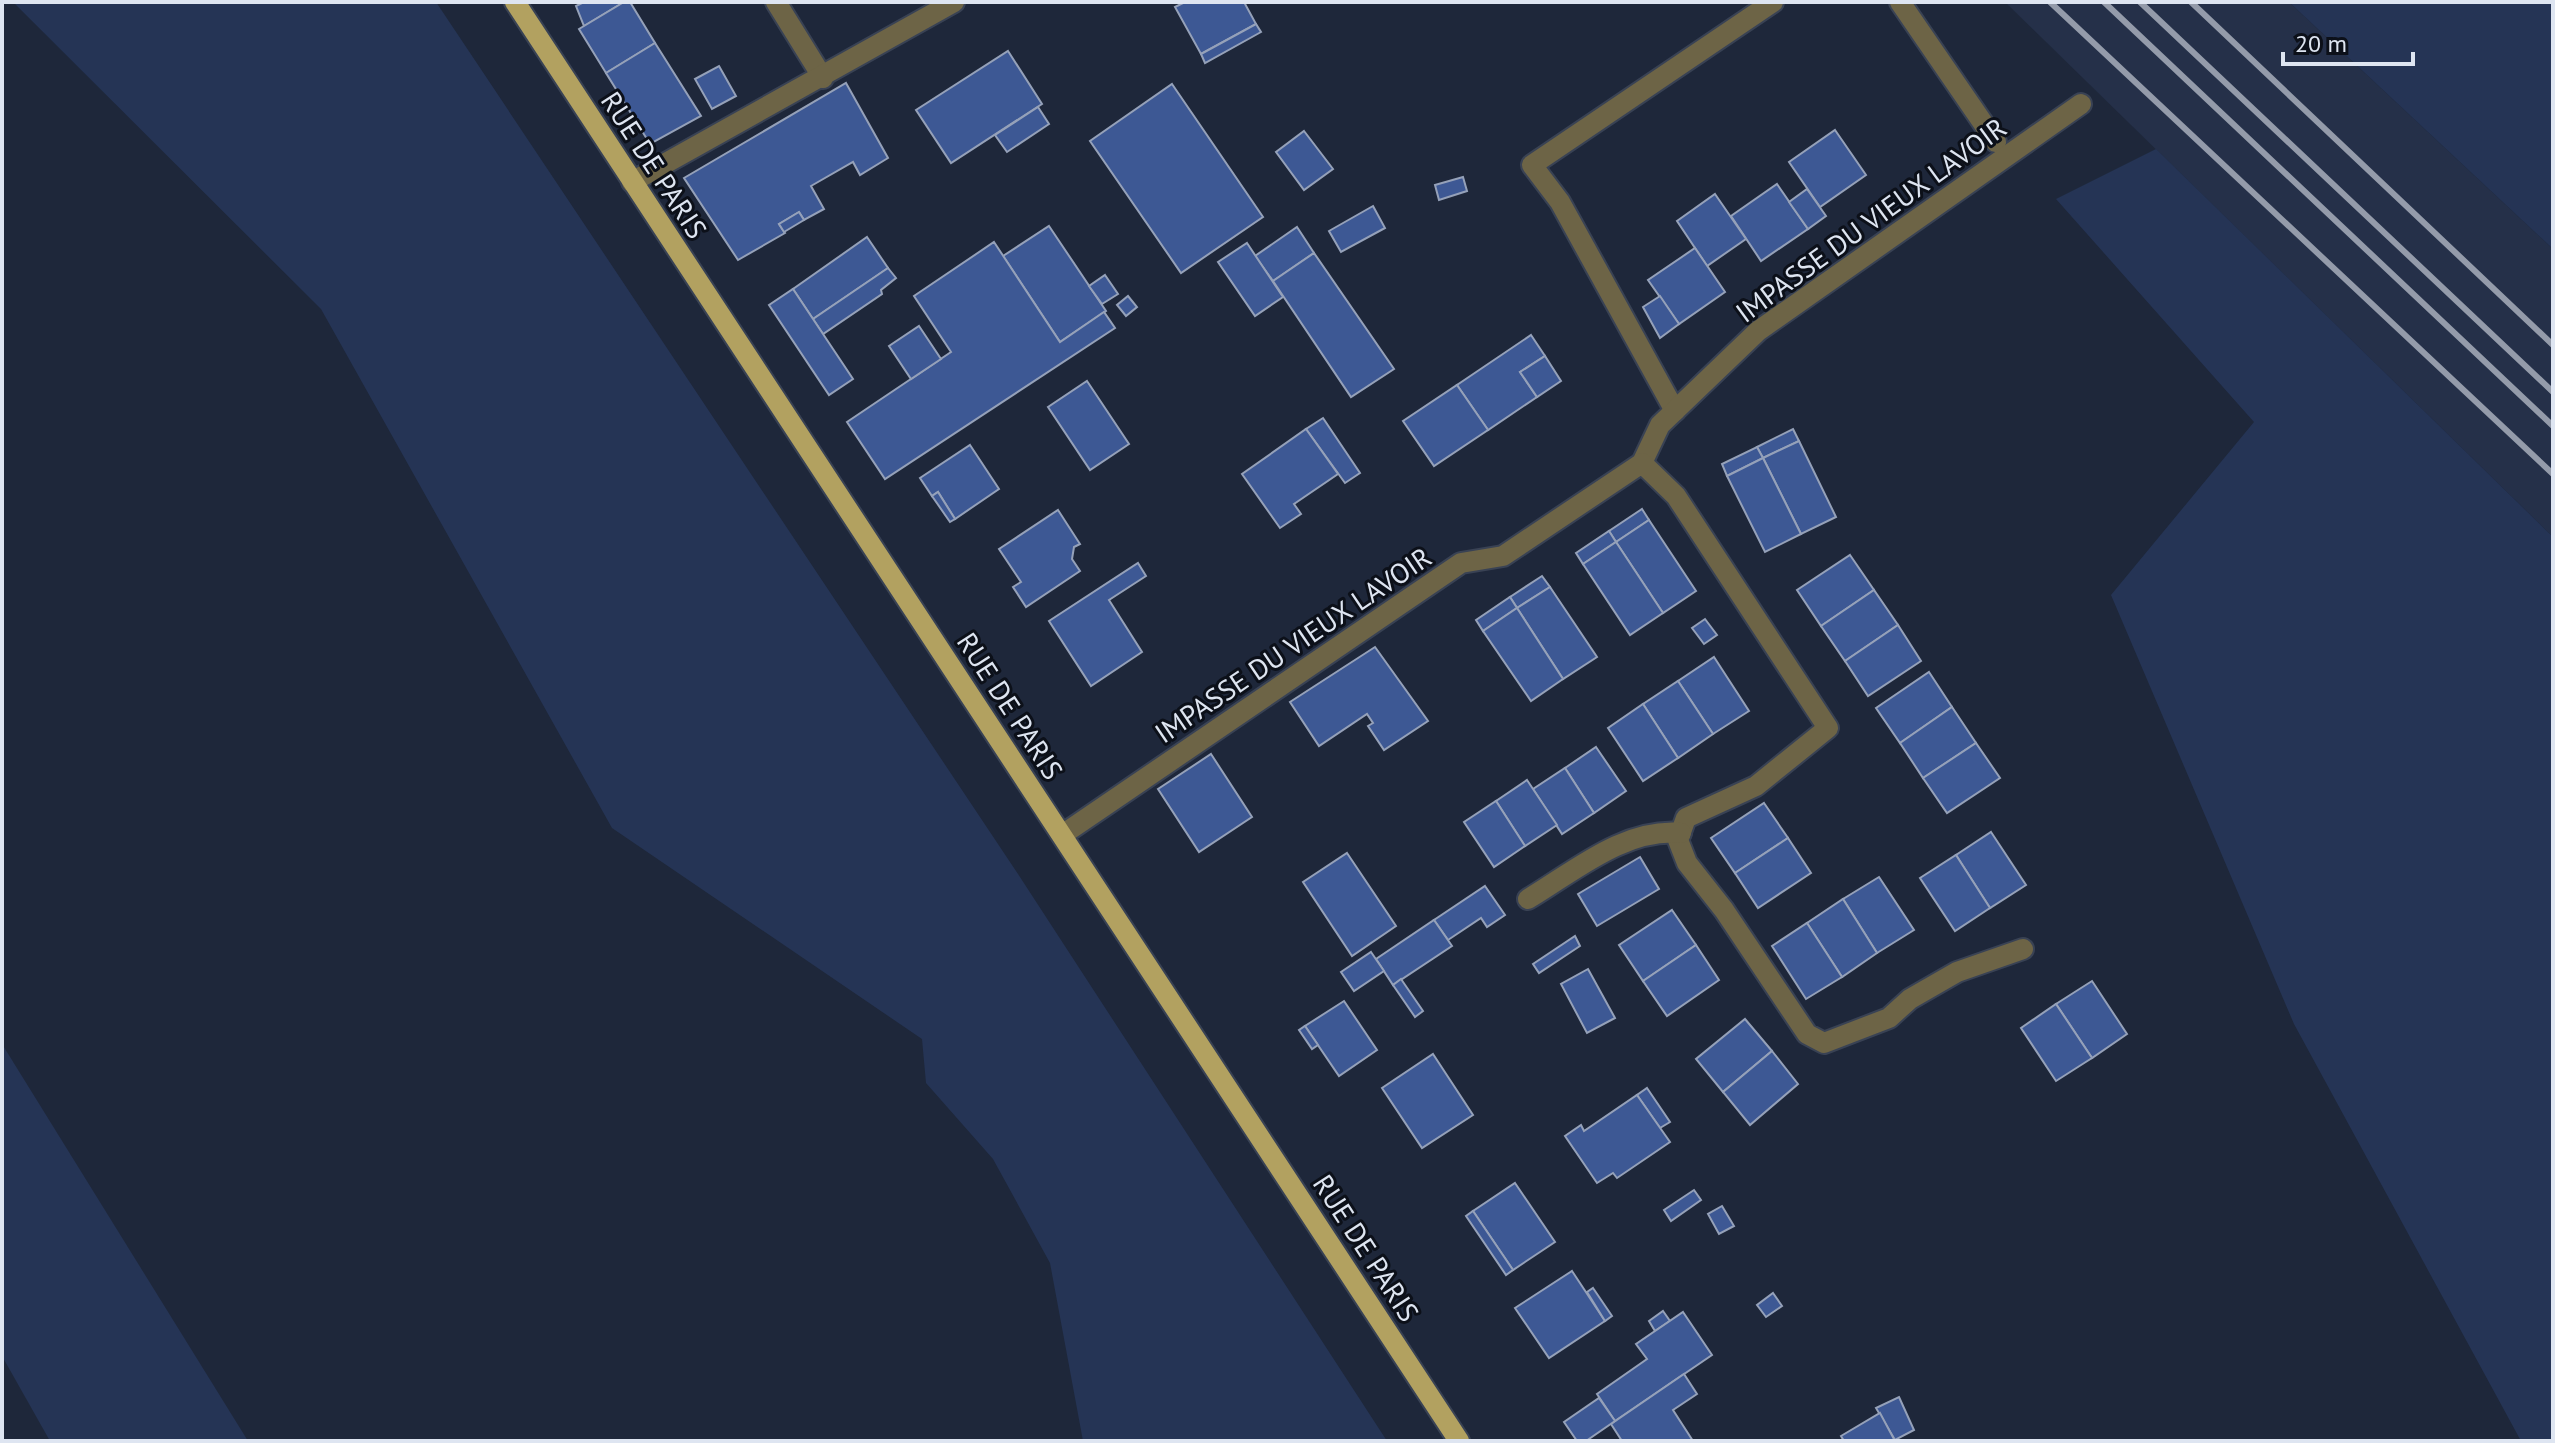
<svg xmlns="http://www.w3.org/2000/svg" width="2555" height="1443" font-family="'PT Sans',sans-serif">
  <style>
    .built { fill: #253049 }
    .green { fill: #253455 }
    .building { fill: #3d5894; stroke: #95a1b9; stroke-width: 2 }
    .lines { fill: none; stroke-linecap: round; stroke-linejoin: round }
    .minor-casing { stroke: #394254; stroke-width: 24 }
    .major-casing { stroke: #394254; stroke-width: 24 }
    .minor { stroke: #6d6446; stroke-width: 20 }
    .major { stroke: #b2a160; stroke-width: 20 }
    .rail { stroke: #949baa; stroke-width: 6 }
    .labels { text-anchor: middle; stroke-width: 6; stroke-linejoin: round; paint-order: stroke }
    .street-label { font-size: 28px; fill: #dee5f1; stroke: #0c1019 }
  </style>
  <rect width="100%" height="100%" fill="#1e273a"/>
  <path class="built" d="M2005 2H2289L2553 249V537Z"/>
  <g class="green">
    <path d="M13 2H436L1018 874 1387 1441H1083L1050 1263 993 1159 926 1083 922 1039 612 828 321 309Z"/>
    <path d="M2289 2H2553V249Z"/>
    <path d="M2156 149 2553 537V1441H2521L2294 1024 2111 595 2254 422 2056 199Z"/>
    <path d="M2 1044 248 1441H50L2 1356Z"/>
  </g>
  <g class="building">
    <path d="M584 2H624L584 26 576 6Z"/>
    <path d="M624 2H630L655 43 606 73 579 29Z"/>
    <path d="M1185 2H1244L1256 24 1201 54 1175 7Z"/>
    <path d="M1256 24 1261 32 1205 63 1201 54Z"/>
    <path d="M655 43 701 116 650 144 606 73Z"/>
    <path d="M1008 51 1042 104 951 163 916 110Z"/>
    <path d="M719 66 736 96 712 109 695 79Z"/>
    <path d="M846 83 888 158 860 175 853 162 811 186 824 209 804 220 799 212 779 224 785 233 738 260 684 178Z"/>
    <path d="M1172 84 1263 217 1181 273 1090 141Z"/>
    <path d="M1038 107 1049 124 1007 152 995 135Z"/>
    <path d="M1835 130 1866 175 1820 207 1789 162Z"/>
    <path d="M1304 131 1333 169 1304 190 1276 152Z"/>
    <path d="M1463 177 1467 191 1439 200 1435 185Z"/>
    <path d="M1777 184 1808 229 1761 261 1731 216Z"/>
    <path d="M1807 189 1826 216 1808 229 1789 202Z"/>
    <path d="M1715 194 1746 239 1707 266 1677 221Z"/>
    <path d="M1373 206 1385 228 1341 252 1329 231Z"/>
    <path d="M799 212 804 220 784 232 779 224Z"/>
    <path d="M1049 226 1106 311 1060 342 1003 256Z"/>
    <path d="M1297 227 1314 253 1273 281 1255 256Z"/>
    <path d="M867 237 888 268 813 319 793 289Z"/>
    <path d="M994 242 1060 342 1104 312 1115 328 885 479 847 422 951 352 914 296Z"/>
    <path d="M1247 243 1283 297 1255 316 1218 262Z"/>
    <path d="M1695 248 1725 292 1679 324 1648 280Z"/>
    <path d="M1314 253 1394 369 1351 397 1273 281Z"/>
    <path d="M888 268 896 278 881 290 882 294 823 334 813 319Z"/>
    <path d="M1105 275 1118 294 1102 304 1089 286Z"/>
    <path d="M793 289 853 379 829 395 769 305Z"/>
    <path d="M1128 296 1137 307 1126 316 1117 305Z"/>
    <path d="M1660 296 1679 324 1660 338 1643 307Z"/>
    <path d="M919 326 941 359 911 379 889 346Z"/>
    <path d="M1531 335 1545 356 1520 372 1537 397 1488 430 1457 385Z"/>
    <path d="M1545 356 1561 381 1537 397 1520 372Z"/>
    <path d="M1087 381 1129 444 1090 470 1048 407Z"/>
    <path d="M1457 385 1488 430 1434 466 1403 421Z"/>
    <path d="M1323 418 1360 473 1345 483 1306 429Z"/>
    <path d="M1306 429 1338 474 1294 504 1301 514 1280 528 1242 474Z"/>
    <path d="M1793 429 1799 441 1763 458 1757 447Z"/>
    <path d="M1799 441 1836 517 1801 534 1763 458Z"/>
    <path d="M970 445 999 489 955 519 938 492 932 496 920 478Z"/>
    <path d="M1757 447 1763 458 1727 476 1722 464Z"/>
    <path d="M1763 458 1801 534 1765 552 1727 476Z"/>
    <path d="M938 492 955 519 950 522 932 496Z"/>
    <path d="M1642 509 1649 520 1616 542 1609 531Z"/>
    <path d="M1058 510 1080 544 1074 547 1072 559 1080 571 1026 607 1013 587 1021 582 999 549Z"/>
    <path d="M1649 520 1696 591 1663 613 1616 542Z"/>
    <path d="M1609 531 1616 542 1583 564 1576 553Z"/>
    <path d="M1616 542 1663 613 1630 635 1583 564Z"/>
    <path d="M1850 555 1874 590 1821 626 1797 590Z"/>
    <path d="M1138 563 1146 576 1109 600 1142 652 1091 686 1049 621Z"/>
    <path d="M1542 576 1550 587 1517 608 1510 597Z"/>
    <path d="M1550 587 1597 657 1563 679 1517 608Z"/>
    <path d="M1874 590 1898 625 1845 661 1821 626Z"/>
    <path d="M1510 597 1517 608 1483 631 1476 620Z"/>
    <path d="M1517 608 1563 679 1531 701 1483 631Z"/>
    <path d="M1705 619 1717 635 1704 644 1692 628Z"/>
    <path d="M1898 625 1921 661 1868 696 1845 661Z"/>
    <path d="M1375 647 1428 721 1384 750 1368 726 1373 723 1367 714 1319 746 1290 702Z"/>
    <path d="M1714 657 1749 711 1713 734 1678 681Z"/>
    <path d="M1929 672 1952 707 1900 743 1876 708Z"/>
    <path d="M1678 681 1713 734 1678 758 1643 704Z"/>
    <path d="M1643 704 1678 758 1643 781 1608 728Z"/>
    <path d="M1952 707 1976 743 1923 778 1900 743Z"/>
    <path d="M1976 743 2000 778 1947 813 1923 778Z"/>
    <path d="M1596 747 1626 791 1594 813 1565 768Z"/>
    <path d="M1211 754 1252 817 1199 852 1158 789Z"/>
    <path d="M1565 768 1594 813 1562 834 1533 789Z"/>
    <path d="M1527 780 1557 825 1525 846 1496 801Z"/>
    <path d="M1496 801 1525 846 1494 867 1464 822Z"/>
    <path d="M1764 803 1788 838 1735 873 1711 838Z"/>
    <path d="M1991 832 2026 885 1990 908 1956 855Z"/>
    <path d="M1788 838 1811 873 1758 908 1735 873Z"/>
    <path d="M1347 853 1396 926 1352 956 1303 882Z"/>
    <path d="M1956 855 1990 908 1955 931 1920 878Z"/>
    <path d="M1640 857 1659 889 1597 926 1578 894Z"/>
    <path d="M1879 877 1914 930 1877 953 1843 899Z"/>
    <path d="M1485 886 1505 915 1487 927 1481 918 1448 940 1434 920Z"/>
    <path d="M1843 899 1877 953 1842 977 1807 923Z"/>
    <path d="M1672 910 1696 945 1643 981 1619 945Z"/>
    <path d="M1434 920 1452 946 1393 985 1376 959Z"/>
    <path d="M1807 923 1842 977 1806 999 1772 946Z"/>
    <path d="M1575 936 1580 946 1539 973 1533 964Z"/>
    <path d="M1696 945 1719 980 1667 1016 1643 981Z"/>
    <path d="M1371 952 1384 971 1354 991 1341 972Z"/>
    <path d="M1588 969 1615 1018 1587 1033 1561 984Z"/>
    <path d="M1401 979 1423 1011 1415 1017 1393 985Z"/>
    <path d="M2092 981 2127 1034 2092 1058 2056 1004Z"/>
    <path d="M1344 1001 1377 1050 1339 1076 1305 1026Z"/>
    <path d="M2056 1004 2092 1058 2056 1081 2021 1028Z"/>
    <path d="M1745 1019 1772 1051 1723 1092 1696 1059Z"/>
    <path d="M1305 1026 1318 1045 1312 1049 1299 1030Z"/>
    <path d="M1772 1051 1798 1084 1750 1125 1723 1092Z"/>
    <path d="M1433 1054 1473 1115 1422 1148 1382 1088Z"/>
    <path d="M1647 1088 1670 1122 1660 1128 1637 1095Z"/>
    <path d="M1637 1095 1670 1142 1617 1178 1613 1173 1597 1183 1565 1136 1581 1125 1584 1131Z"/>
    <path d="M1515 1183 1555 1242 1513 1270 1473 1211Z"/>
    <path d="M1694 1190 1701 1200 1671 1221 1664 1210Z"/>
    <path d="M1722 1206 1734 1226 1719 1234 1708 1214Z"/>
    <path d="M1473 1211 1513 1270 1506 1275 1466 1216Z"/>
    <path d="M1572 1271 1605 1321 1549 1358 1515 1308Z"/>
    <path d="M1593 1288 1612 1316 1605 1321 1587 1292Z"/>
    <path d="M1773 1293 1782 1306 1766 1317 1757 1305Z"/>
    <path d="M1663 1311 1670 1321 1655 1331 1649 1321Z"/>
    <path d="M1683 1312 1712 1355 1615 1421 1597 1394 1647 1359 1636 1344Z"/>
    <path d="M1684 1374 1697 1394 1673 1410 1693 1441H1622L1611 1424Z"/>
    <path d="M1899 1397 1914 1430 1895 1440 1876 1408Z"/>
    <path d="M1599 1398 1615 1421 1586 1441H1577L1564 1422Z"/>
    <path d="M1880 1413 1895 1441H1844L1841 1436Z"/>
  </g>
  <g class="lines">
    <g class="minor-casing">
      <g id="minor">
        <path d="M776 2 823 78"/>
        <path d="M1900 2 1996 142"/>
        <path d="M632 182 954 2"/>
        <path d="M1675 411 1560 202 1532 165 1773 2"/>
        <path d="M1642 463 1660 425 1758 331 2081 104"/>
        <path d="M1062 835 1461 563 1503 556 1642 463 1676 496 1828 728 1756 786 1686 818 1678 840 1687 863 1724 910 1807 1034 1824 1043 1889 1018 1910 999 1957 972 2023 949"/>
        <path d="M1528 899C1575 871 1624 828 1681 833"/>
      </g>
    </g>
    <g class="major-casing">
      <path id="major" d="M515 2 1459 1441"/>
    </g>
    <use href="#minor" class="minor"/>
    <use href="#major" class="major"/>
    <g class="rail">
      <path d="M2050 2 2553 474"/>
      <path d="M2104 2 2553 426"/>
      <path d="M2140 2 2553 392"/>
      <path d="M2191 2 2553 345"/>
    </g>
  </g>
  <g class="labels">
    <g class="street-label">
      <text transform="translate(654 165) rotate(57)" y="10">RUE DE PARIS</text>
      <text transform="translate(1871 220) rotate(-36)" y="10">IMPASSE DU VIEUX LAVOIR</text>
      <text transform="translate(1293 645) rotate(-34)" y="10">IMPASSE DU VIEUX LAVOIR</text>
      <text transform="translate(1010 706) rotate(57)" y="10">RUE DE PARIS</text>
      <text transform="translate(1366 1248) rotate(57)" y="10">RUE DE PARIS</text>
    </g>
  </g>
  <rect width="2555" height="1443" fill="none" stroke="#dee5f1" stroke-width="8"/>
  <path d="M2283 52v12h130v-12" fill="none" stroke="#dee5f1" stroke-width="4"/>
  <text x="2295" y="52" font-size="24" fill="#dee5f1" stroke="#0c1019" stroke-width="6" paint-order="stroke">20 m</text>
</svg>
